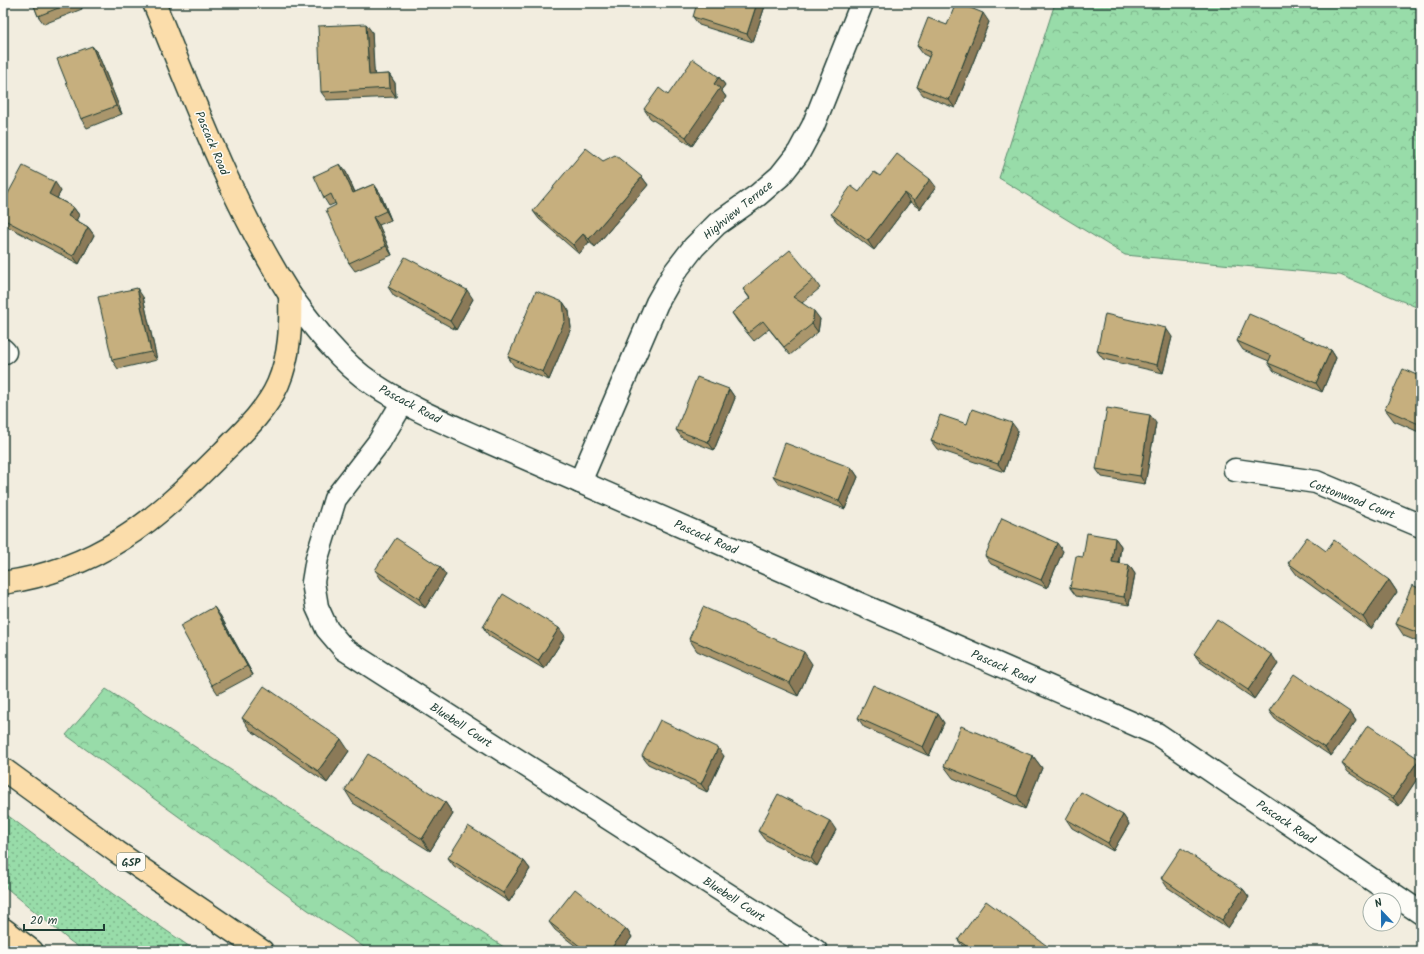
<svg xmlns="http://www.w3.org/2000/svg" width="1424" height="954" font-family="Kalam,sans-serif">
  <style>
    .grass { fill: url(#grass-dots); stroke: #5c8c6e }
    .forest { fill: url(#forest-crowns); stroke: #5c8c6e }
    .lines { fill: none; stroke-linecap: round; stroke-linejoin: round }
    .minor-casing { stroke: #1f3d34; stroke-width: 25 }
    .major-casing { stroke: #1f3d34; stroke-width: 25 }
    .highway-casing { stroke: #1f3d34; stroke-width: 25 }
    .minor { stroke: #fdfcf7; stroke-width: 22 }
    .major { stroke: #fbddab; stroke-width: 22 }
    .highway { stroke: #fbddab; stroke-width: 22 }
    .wall { fill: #aa966c; stroke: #1f3d34 }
    .shaded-wall { fill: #8b7a58; stroke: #1f3d34 }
    .building { fill: #c6af7e; stroke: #1f3d34 }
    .labels { text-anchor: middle; stroke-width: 3; stroke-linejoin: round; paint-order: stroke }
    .shield { fill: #fdfcf7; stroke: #62766e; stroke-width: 1 }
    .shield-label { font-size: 11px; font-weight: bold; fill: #1f3d34 }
    .street-label { font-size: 12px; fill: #1f3d34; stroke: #fdfcf7 }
  </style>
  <defs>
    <pattern id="grass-dots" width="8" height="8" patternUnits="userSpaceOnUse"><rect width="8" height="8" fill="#98dca9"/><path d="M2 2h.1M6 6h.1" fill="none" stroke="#7bb48a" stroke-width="1.8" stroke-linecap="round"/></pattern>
    <pattern id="forest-crowns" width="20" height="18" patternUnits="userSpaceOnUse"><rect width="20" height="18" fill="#98dca9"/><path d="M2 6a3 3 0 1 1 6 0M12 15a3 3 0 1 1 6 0" fill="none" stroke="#7bb48a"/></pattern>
  </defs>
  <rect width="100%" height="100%" fill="#f2eddf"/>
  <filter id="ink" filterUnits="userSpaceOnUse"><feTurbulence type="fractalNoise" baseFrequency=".025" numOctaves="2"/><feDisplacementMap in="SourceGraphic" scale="8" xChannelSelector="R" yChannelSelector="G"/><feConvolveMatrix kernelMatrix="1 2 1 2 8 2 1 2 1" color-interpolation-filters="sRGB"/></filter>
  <g filter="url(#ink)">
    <path class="grass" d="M3 812 113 894 196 951H84L70 941 3 885Z"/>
    <g class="forest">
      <path d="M1055 3H1421V309L1340 275 1125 255 999 178Z"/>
      <path d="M106 689 510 951H370L308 910 66 735Z"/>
    </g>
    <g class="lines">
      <g class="minor-casing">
        <g id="minor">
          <path d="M290 295C313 326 341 363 373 384 407 407 446 423 484 440L1157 734 1421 913"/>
          <path d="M3 350 5 352"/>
          <path d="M403 402 379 442 335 499 317 558 313 582 317 607 327 629 344 649 816 951"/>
          <path d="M1235 470 1316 482 1421 526"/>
          <path d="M580 482 657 303 674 273 694 247 717 224 758 195 780 176 799 152 813 126 862 3"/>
        </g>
      </g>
      <g class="major-casing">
        <path id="major" d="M154 3C195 103 232 204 290 295"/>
      </g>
      <g class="highway-casing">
        <g id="highway">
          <path d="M3 583C44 577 86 562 122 539 159 516 192 483 223 452 243 432 266 411 278 384 290 356 291 326 290 295"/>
          <path d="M3 769 117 852 262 951"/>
          <path d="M3 929 32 951"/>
        </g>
      </g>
      <use href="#minor" class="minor"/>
      <use href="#major" class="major"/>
      <use href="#highway" class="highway"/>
    </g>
    <g class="wall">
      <path d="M33 3H80L82 9 44 24 38 16Z"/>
      <path d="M766 3 753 42 699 25 693 17Z"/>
      <path d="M989 22 955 108 923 95 917 87 929 57 923 54 917 46 947 25Z"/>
      <path d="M372 32 374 75 389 74 395 83 396 97 327 100 321 92Z"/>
      <path d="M92 46 98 54 122 114 87 128 81 119Z"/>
      <path d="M719 77 725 85 721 90 726 97 692 146 650 118 644 109 668 95Z"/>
      <path d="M603 161 642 177 648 185 595 247 589 242 579 254 539 219 533 211Z"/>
      <path d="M346 172 355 192 374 184 380 193 391 220 379 225 392 255 355 271 349 263 336 205V203L329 206 324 198Z"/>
      <path d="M880 176 936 187 920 209 910 202 874 250 837 222 831 214 859 192Z"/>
      <path d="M61 191 57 198 73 207 79 215 76 220 88 227 94 235 79 264 3 224V203Z"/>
      <path d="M814 279 820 288 802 303 820 319 818 332 790 355 769 329 754 341 738 322 732 313 750 299 743 289Z"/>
      <path d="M388 287 473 299 456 330 394 296Z"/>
      <path d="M143 297 157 360 118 369 112 360Z"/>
      <path d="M563 302 569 311 571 328 549 380 514 366 508 357Z"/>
      <path d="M1172 337 1163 373 1103 359 1097 351Z"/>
      <path d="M1237 341 1331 350 1336 358 1322 392 1274 371 1268 363 1269 361 1243 350Z"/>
      <path d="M1421 377V433L1394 421 1385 409Z"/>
      <path d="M729 389 735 398 714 450 682 438 676 430Z"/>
      <path d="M1156 423 1145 484 1102 477 1096 469Z"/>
      <path d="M967 424 1018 431 1004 472 937 449 931 441Z"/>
      <path d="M852 468 858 477 845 509 779 484 773 476Z"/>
      <path d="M1115 538 1121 546 1119 564 1129 565 1135 574 1129 605 1076 596 1070 588 1083 557Z"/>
      <path d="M1063 551 1047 588 991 564 985 556Z"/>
      <path d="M1326 551 1389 580 1397 592 1371 629 1297 575 1288 563Z"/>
      <path d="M440 567 446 575 425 608 381 579 375 570Z"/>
      <path d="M1421 589V643L1404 636 1396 624Z"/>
      <path d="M220 615 253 675 218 694 212 685Z"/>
      <path d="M483 627 565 636 544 669 489 636Z"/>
      <path d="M689 639 812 664 798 696 697 651Z"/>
      <path d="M1194 654 1278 664 1254 699 1200 662Z"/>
      <path d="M1269 711 1350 712 1356 721 1331 756 1275 719Z"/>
      <path d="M938 714 944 723 929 756 864 727 858 718Z"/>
      <path d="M242 718 349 751 327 783 250 730Z"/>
      <path d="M642 756H724L707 792 648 764Z"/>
      <path d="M1033 756 1042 768 1025 809 953 778 944 766Z"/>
      <path d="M1419 759 1421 761V773L1399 806 1348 772 1342 764Z"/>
      <path d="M345 790 445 802 453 814 430 851 353 803Z"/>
      <path d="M1123 815 1129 824 1113 851 1072 828 1066 819Z"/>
      <path d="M836 830 817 866 764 839 758 831Z"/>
      <path d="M448 858 524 861 530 869 509 902 454 866Z"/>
      <path d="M1161 878 1243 889 1249 897 1228 928 1167 887Z"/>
      <path d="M549 922 626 929 632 937 622 951H582L555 930Z"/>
      <path d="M958 940 1054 951H966Z"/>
    </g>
    <g class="shaded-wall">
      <path d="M78 3H80L82 9Z"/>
      <path d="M757 3H766L753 42 747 34Z"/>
      <path d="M983 13 989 22 955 108 949 100Z"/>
      <path d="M366 24 372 32 375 84 369 75Z"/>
      <path d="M92 46 98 54 122 114 116 106Z"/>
      <path d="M389 74 395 83 396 97 390 88Z"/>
      <path d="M719 77 725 85 721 90 726 97 692 146 686 137 714 84Z"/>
      <path d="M340 164 346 172 359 202 353 193Z"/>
      <path d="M642 177 648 185 595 247 589 239Z"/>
      <path d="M930 179 936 187 920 209 914 201Z"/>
      <path d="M55 182 61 191 55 202 49 194Z"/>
      <path d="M374 184 380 193 391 220 386 211Z"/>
      <path d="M904 193 910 202 874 250 868 241Z"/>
      <path d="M73 207 79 215 74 225 68 216Z"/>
      <path d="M373 217 379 225 392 255 386 246Z"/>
      <path d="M88 227 94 235 79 264 73 256Z"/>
      <path d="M583 234 589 242 579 254 573 245Z"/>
      <path d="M137 288 143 297 157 360 151 352Z"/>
      <path d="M467 290 473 299 456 330 450 321Z"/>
      <path d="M563 302 569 311 571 328 549 380 543 372Z"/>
      <path d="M814 311 820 319 818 332 812 324Z"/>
      <path d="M1166 328 1172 337 1163 373 1157 365Z"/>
      <path d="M1331 350 1336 358 1322 392 1316 383Z"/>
      <path d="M729 389 735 398 714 450 708 442Z"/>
      <path d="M1150 415 1156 423 1145 484 1140 476Z"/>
      <path d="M1012 423 1018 431 1004 472 998 464Z"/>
      <path d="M852 468 858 477 845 509 839 501Z"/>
      <path d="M1115 538 1121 546 1117 571 1112 562Z"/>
      <path d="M1057 543 1063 551 1047 588 1041 580Z"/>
      <path d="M1129 565 1135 574 1129 605 1124 597Z"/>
      <path d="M440 567 446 575 425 608 419 599Z"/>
      <path d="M1389 580 1397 592 1371 629 1363 617Z"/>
      <path d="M214 607 220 615 253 675 247 666Z"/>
      <path d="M559 628 565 636 544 669 538 661Z"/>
      <path d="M804 652 812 664 798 696 790 683Z"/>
      <path d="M1272 655 1278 664 1254 699 1248 690Z"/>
      <path d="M1350 712 1356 721 1331 756 1325 748Z"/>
      <path d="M938 714 944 723 929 756 923 747Z"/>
      <path d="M341 739 349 751 327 783 318 771Z"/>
      <path d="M718 748 724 756 707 792 701 784Z"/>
      <path d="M1033 756 1042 768 1025 809 1017 796Z"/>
      <path d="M1419 759 1421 761V773L1399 806 1393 798Z"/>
      <path d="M445 802 453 814 430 851 422 839Z"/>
      <path d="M1123 815 1129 824 1113 851 1108 843Z"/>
      <path d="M830 821 836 830 817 866 811 858Z"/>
      <path d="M524 861 530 869 509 902 503 893Z"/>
      <path d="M1243 889 1249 897 1228 928 1222 920Z"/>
      <path d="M626 929 632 937 622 951H609Z"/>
    </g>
    <g class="building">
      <path d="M33 3H71L38 16Z"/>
      <path d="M697 3H757L747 34 693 17Z"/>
      <path d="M956 3H958L983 13 949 100 917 87 931 52 917 46 928 18 947 25Z"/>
      <path d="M366 24 369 75 389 74 390 88 321 92 318 26Z"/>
      <path d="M92 46 116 106 81 119 57 59Z"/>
      <path d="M693 59 719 77 714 84 720 88 686 137 644 109 659 88 668 95Z"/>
      <path d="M586 148 603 161 615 155 642 177 589 239 583 234 573 245 533 211Z"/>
      <path d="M897 154 930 179 914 201 904 193 868 241 831 214 851 186 859 192 874 172 880 176Z"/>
      <path d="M340 164 353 193 374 184 386 211 373 217 386 246 349 263 326 210 336 205 331 194 324 198 314 176Z"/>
      <path d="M23 166 55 182 49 194 73 207 68 216 88 227 73 256 3 219V203Z"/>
      <path d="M790 250 814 279 793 297 814 311 812 324 784 347 763 321 748 333 732 313 750 298 743 289Z"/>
      <path d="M405 257 467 290 450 321 388 287Z"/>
      <path d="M137 288 151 352 112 360 98 297Z"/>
      <path d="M536 291 563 302 565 320 543 372 508 357Z"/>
      <path d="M1105 314 1166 328 1157 365 1097 351Z"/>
      <path d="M1249 314 1331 350 1316 383 1268 363 1271 356 1237 341Z"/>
      <path d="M1403 369 1421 377V425L1385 409Z"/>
      <path d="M697 377 729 389 708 442 676 430Z"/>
      <path d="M1107 408 1150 415 1140 476 1096 469Z"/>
      <path d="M972 409 1012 423 998 464 931 441 940 415 967 424Z"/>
      <path d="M785 443 852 468 839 501 773 476Z"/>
      <path d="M1002 518 1057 543 1041 580 985 556Z"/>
      <path d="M1087 533 1115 538 1112 562 1129 565 1124 597 1070 588 1076 556 1083 557Z"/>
      <path d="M1307 537 1326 551 1334 540 1389 580 1363 617 1288 563Z"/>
      <path d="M396 538 440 567 419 599 375 570Z"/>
      <path d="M1412 585 1421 589V634L1396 624Z"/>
      <path d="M503 594 559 628 538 661 483 627Z"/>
      <path d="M214 607 247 666 212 685 180 626Z"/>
      <path d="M703 607 804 652 790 683 689 639Z"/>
      <path d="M1217 619 1272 655 1248 690 1194 654Z"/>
      <path d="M1294 674 1350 712 1325 748 1269 711Z"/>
      <path d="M873 685 938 714 923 747 858 718Z"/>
      <path d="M264 686 341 739 318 771 242 718Z"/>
      <path d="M660 720 718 748 701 784 642 756Z"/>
      <path d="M1368 725 1419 759 1393 798 1342 764Z"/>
      <path d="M961 726 1033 756 1017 796 944 766Z"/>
      <path d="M368 754 445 802 422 839 345 790Z"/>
      <path d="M1081 792 1123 815 1108 843 1066 819Z"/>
      <path d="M778 794 830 821 811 858 758 831Z"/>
      <path d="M468 826 524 861 503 893 448 858Z"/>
      <path d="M1181 848 1243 889 1222 920 1161 878Z"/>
      <path d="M575 889 626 929 609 951H586L549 922Z"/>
      <path d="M986 901 1054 951H973L958 940Z"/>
    </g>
  </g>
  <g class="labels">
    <rect class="shield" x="117" y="853" width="28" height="18" rx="3"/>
    <g class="shield-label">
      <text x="131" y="866">GSP</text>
    </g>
    <g class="street-label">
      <text transform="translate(212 143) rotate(67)" y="4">Pascack Road</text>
      <text transform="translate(738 210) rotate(-39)" y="4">Highview Terrace</text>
      <text transform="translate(410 404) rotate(28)" y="4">Pascack Road</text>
      <text transform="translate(1352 499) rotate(21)" y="4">Cottonwood Court</text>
      <text transform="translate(706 537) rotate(24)" y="4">Pascack Road</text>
      <text transform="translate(1003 667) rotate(24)" y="4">Pascack Road</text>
      <text transform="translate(461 725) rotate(33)" y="4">Bluebell Court</text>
      <text transform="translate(1286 822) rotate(34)" y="4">Pascack Road</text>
      <text transform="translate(734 899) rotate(33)" y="4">Bluebell Court</text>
    </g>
  </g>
  <rect width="1424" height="954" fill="none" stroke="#fdfcf7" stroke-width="16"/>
  <rect x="8" y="8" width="1408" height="938" fill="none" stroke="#1f3d34" stroke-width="1.5" filter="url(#ink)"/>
  <g transform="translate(1382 912) rotate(338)"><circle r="19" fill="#fdfcf7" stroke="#a4b0a9"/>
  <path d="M0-3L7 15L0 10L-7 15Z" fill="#1f6fb2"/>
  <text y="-6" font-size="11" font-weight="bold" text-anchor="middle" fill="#1f3d34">N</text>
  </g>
  <path d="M24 924v6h80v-6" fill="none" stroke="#1f3d34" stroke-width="2"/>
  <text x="30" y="924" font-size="12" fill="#1f3d34" stroke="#fdfcf7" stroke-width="3" paint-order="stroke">20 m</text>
</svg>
